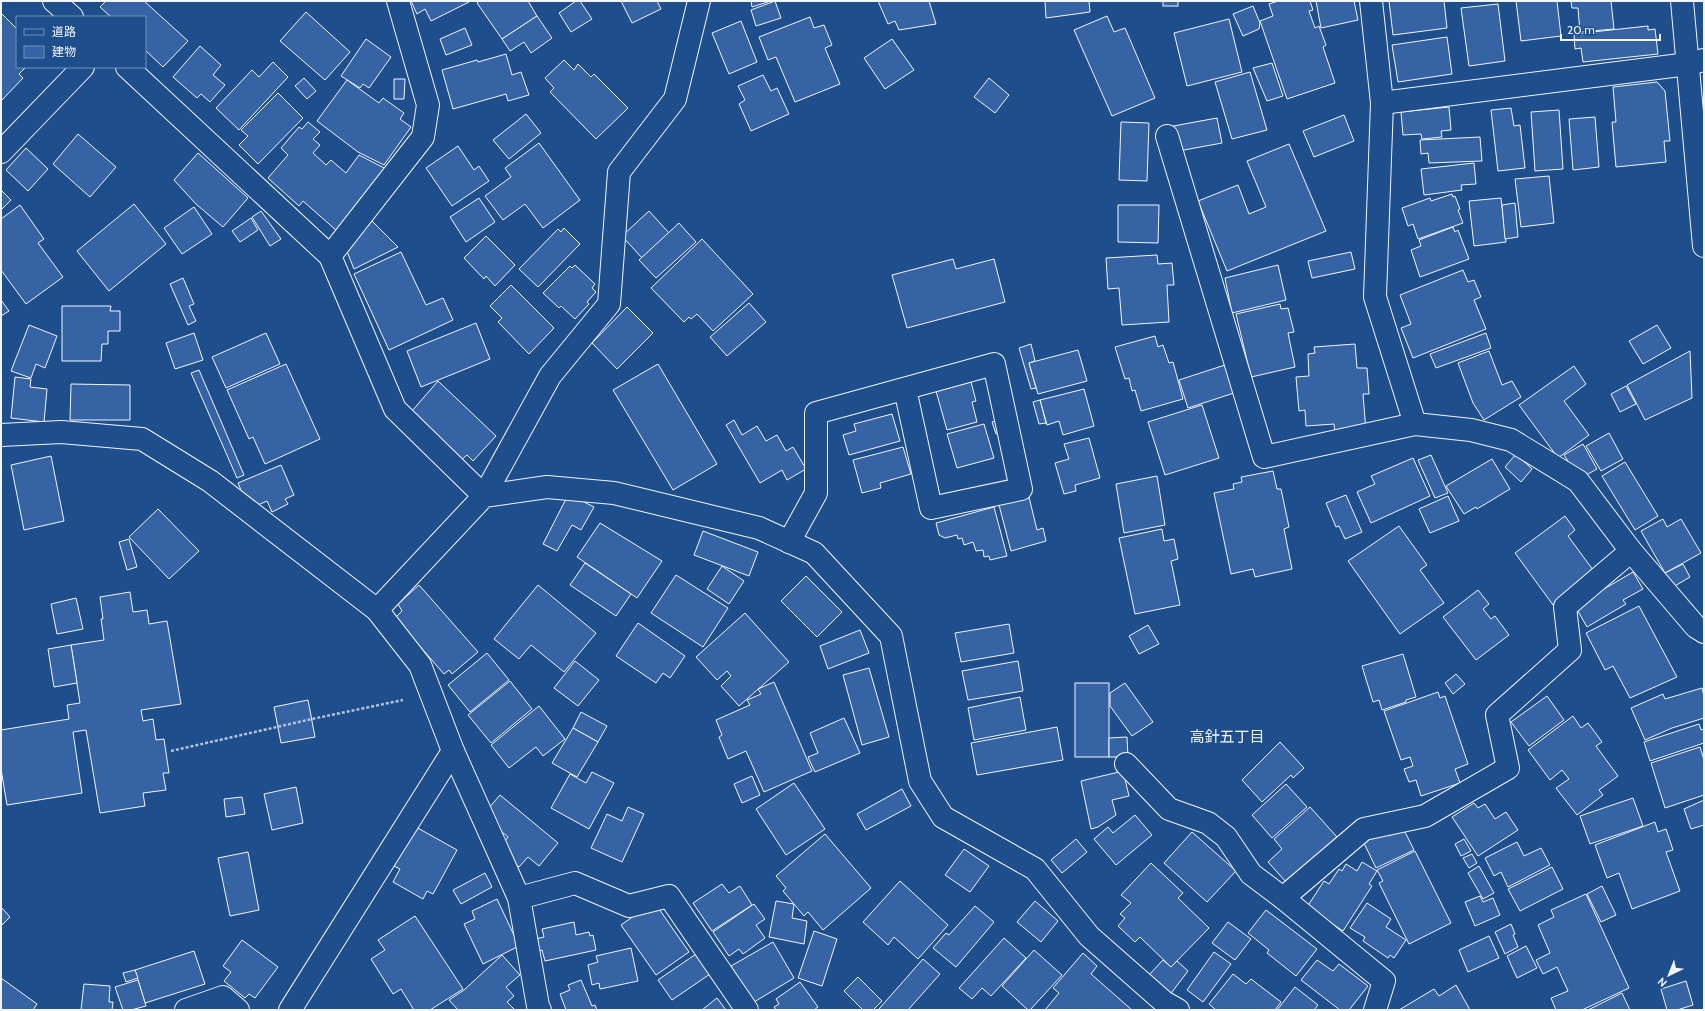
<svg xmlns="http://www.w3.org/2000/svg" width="1705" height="1011" font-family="Cabin,'Noto Sans JP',sans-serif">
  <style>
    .building { fill: #3563a3; stroke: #f2f6ff }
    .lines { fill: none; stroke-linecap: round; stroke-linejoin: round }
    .street-casing { stroke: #f2f6ff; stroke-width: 24 }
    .secondary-casing { stroke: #f2f6ff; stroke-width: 24 }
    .path { stroke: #b3c4dc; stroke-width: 2.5; stroke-dasharray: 3 2; stroke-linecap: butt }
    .street { stroke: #1f4e8c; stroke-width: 22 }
    .secondary { stroke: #1f4e8c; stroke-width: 22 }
    .labels { text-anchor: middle; stroke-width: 3; stroke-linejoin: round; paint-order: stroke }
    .neighbourhood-label { font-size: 15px; fill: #f2f6ff; stroke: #1f4e8c }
  </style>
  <rect width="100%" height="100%" fill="#1f4e8c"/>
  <g class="building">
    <path d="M106 1H144L188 41 163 67 145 50V17H111L100 7Z"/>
    <path d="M411 1H469V2L431 21 425 9 417 14Z"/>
    <path d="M480 1H528L537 16 502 39 477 3Z"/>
    <path d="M576 1H580L592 19 571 32 559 13Z"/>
    <path d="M621 1H657L661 9 632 23Z"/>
    <path d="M751 1H771L752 7Z"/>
    <path d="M775 1 781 18 756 26 751 10Z"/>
    <path d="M878 1H929L936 24 899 30 895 21 888 24Z"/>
    <path d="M1045 1H1089L1090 12 1046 18Z"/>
    <rect x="1163" y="1" width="15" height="5"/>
    <path d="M1278 1H1310L1313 10 1309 11 1315 28 1319 26 1326 45 1323 47 1335 83 1287 99 1260 21 1273 16 1269 4Z"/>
    <path d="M1316 1H1354L1358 20 1321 28Z"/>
    <path d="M1389 1H1444L1447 28 1393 35Z"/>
    <path d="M1516 1H1557L1561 36 1521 41Z"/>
    <path d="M1571 1H1611L1614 29 1580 32 1578 8H1572Z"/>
    <path d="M1498 4 1505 61 1469 66 1461 8Z"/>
    <path d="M1253 6 1260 23 1259 29 1243 36 1233 14Z"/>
    <path d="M306 12 350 52 325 80 280 41Z"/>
    <path d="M1 13 17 29V67H26L19 74 23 78 1 101Z"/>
    <path d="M537 16 552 38 531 53 524 42 510 51 502 39Z"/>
    <path d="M1107 16 1114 32 1125 28 1155 98 1112 116 1074 30Z"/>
    <path d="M810 17 814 28 824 25 832 45 825 48 840 84 795 102 776 57 768 60 759 37Z"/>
    <path d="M1229 19 1242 72 1187 86 1174 33Z"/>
    <path d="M741 21 757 62 729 74 712 33Z"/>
    <path d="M1648 26V30L1655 29 1658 54 1583 62 1581 48 1575 49 1574 34Z"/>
    <path d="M465 28 472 45 446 55 440 39Z"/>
    <path d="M1447 37 1452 74 1398 82 1392 45Z"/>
    <path d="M366 39 391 57 369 88 363 84 360 88 341 76Z"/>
    <path d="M892 39 914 70 885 89 864 58Z"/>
    <path d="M200 46 221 65 213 75 225 85 210 102 201 94 197 98 173 77Z"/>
    <path d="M506 54 512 75 521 72 529 95 508 101 506 94 453 109 442 70 477 60 478 62Z"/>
    <path d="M564 60 574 70 578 64 591 77 594 74 628 108 596 139 550 92 554 88 545 78Z"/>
    <path d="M273 62 288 77 239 130 216 108 252 70 259 77Z"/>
    <path d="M1272 63 1283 96 1267 101 1253 68Z"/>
    <path d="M1250 72 1267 130 1232 139 1215 82Z"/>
    <path d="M763 75 771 91 777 88 789 114 751 131 739 104 745 100 738 86Z"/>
    <path d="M304 78 316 91 307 99 295 86Z"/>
    <path d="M989 78 1009 95 995 113 974 97Z"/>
    <path d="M394 79H405L404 99H394Z"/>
    <path d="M347 80 379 103 383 98 404 113 400 119 411 127 384 165 358 152 317 121Z"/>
    <path d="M1657 82 1665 91 1670 141H1664L1666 162 1616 167 1612 122H1616L1613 87Z"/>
    <path d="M278 93 303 118 258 164 239 145 248 136 241 130Z"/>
    <path d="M1449 107 1451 130 1441 131 1442 137 1422 139 1421 134 1403 135 1401 112Z"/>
    <path d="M1511 108 1514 126 1520 125 1525 168 1498 171 1491 110Z"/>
    <path d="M1559 110 1563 169 1535 171 1531 112Z"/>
    <path d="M526 114 541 133 509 159 493 140Z"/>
    <path d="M1344 115 1354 141 1314 157 1303 131Z"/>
    <path d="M1595 117 1599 167 1573 170 1569 119Z"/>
    <path d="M1217 118 1222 143 1173 152 1168 127Z"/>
    <path d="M308 122 320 132 313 139 320 145 313 153 326 165 331 160 346 173 359 155 386 169 337 231 303 201 299 206 268 178 288 155 281 148 299 127 302 129Z"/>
    <path d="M1121 122 1149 123 1147 181 1119 180Z"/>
    <path d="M78 134 116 167 90 197 53 164Z"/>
    <path d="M1480 137 1482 161 1429 163 1428 153 1421 154 1420 140Z"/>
    <path d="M539 143 580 200 543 228 525 204 503 220 485 196 511 177 505 168Z"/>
    <path d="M1289 144 1326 231 1227 271 1198 201 1238 185 1249 214 1266 207 1247 161Z"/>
    <path d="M458 146 474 170 479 166 489 181 452 206 426 168Z"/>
    <path d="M26 148 48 169 28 191 6 170Z"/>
    <path d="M198 153 248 198 223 227 196 204 174 180Z"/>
    <path d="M1474 163 1476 184 1461 185 1462 190 1424 195 1421 169Z"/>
    <path d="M1549 176 1554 223 1521 227 1515 179Z"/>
    <path d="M1 190 11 200 1 210Z"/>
    <path d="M1452 194 1453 197 1455 196 1460 209 1458 210 1463 223 1418 239 1413 224 1408 226 1402 208 1430 198 1431 201Z"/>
    <path d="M479 198 495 222 466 242 450 217Z"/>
    <path d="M1501 198 1506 242 1474 246 1469 201Z"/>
    <path d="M1515 203 1518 237 1505 239 1502 205Z"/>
    <path d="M134 204 166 244 109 291 77 251Z"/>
    <path d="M20 205 44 239 38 243 63 277 26 304 1 270V219Z"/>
    <path d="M1118 205H1159L1158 243 1118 242Z"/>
    <path d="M194 207 212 234 182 254 164 228Z"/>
    <path d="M261 211 281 239 270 246 252 217Z"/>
    <path d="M649 211 669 233 642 258 622 236Z"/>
    <path d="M251 218 258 230 240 242 232 231Z"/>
    <path d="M371 220 398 247 354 269 346 249Z"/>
    <path d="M679 223 696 242 656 278 639 260Z"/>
    <path d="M1453 227 1455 232 1458 230 1469 259 1420 277 1411 250 1421 246 1419 240Z"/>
    <path d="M564 228 580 244 538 287 519 269 558 229 561 232Z"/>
    <path d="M486 236 515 265 495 286 486 276 484 279 464 258Z"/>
    <path d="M702 239 753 294 713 331 697 314 691 319 689 317 684 322 651 288Z"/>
    <path d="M401 252 426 305 443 298 453 320 389 350 354 274Z"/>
    <path d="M1351 252 1355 269 1312 278 1308 261Z"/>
    <path d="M1157 255 1158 264 1172 263 1174 285H1167L1169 322 1122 325 1119 288 1108 289 1106 258Z"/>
    <path d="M953 259 956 269 994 259 1005 302 907 328 892 275Z"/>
    <path d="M575 265 595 284 592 288 596 292 587 302 589 304 575 319 561 306 559 308 543 293 570 266 572 268Z"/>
    <path d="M1278 265 1286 300 1232 313 1225 278Z"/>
    <path d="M1463 270 1468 282 1474 280 1481 297 1474 300 1486 329 1413 358 1401 328 1411 324 1400 295Z"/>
    <path d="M183 278 194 304 189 306 196 321 188 325 170 284Z"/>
    <path d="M511 285 554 328 529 354 498 322 502 318 490 306Z"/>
    <path d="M1 300 9 311 1 316Z"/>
    <path d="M749 303 766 322 727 356 710 337Z"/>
    <path d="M1280 304 1281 309 1288 308 1294 332 1288 333 1295 367 1251 377 1236 314Z"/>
    <path d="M62 306H111L110 311H120V331H108V344H102L101 361H62Z"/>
    <path d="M627 307 653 333 617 369 592 343Z"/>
    <path d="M476 323 490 359 421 387 407 351Z"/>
    <path d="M29 325 57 336 45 368 36 364 31 378 11 371Z"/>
    <path d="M1657 325 1671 348 1643 364 1629 341Z"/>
    <path d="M194 333 203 360 175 369 166 343Z"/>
    <path d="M266 333 280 364 226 388 212 357Z"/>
    <path d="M1486 333 1491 348 1436 368 1430 354Z"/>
    <path d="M1155 336 1158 347 1163 345 1169 363 1173 362 1183 399 1141 411 1135 390 1132 391 1129 378 1125 379 1115 347Z"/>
    <path d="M1031 344 1035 361 1029 363 1036 388 1031 389 1019 348Z"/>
    <path d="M1355 344 1357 368H1367L1369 394H1363L1366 431 1335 434 1334 424 1306 426 1305 410 1299 411 1296 377 1309 376 1308 354 1315 353 1314 347Z"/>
    <path d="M1078 350 1087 381 1038 394 1029 363Z"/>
    <path d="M1489 351 1502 385 1512 381 1521 397 1484 420 1473 403 1458 363Z"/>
    <path d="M1690 351 1692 398 1645 420 1627 385Z"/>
    <path d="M286 364 320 439 265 464 253 437 249 439 227 390Z"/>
    <path d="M658 364 717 464 673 490 613 390Z"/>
    <path d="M1228 364 1237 392 1188 408 1179 380Z"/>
    <path d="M1574 366 1586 384 1564 401 1589 435 1558 458 1519 405Z"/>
    <path d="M199 370 244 475 237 478 191 373Z"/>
    <path d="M15 377 31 379 30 387 47 389 44 422 11 418Z"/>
    <path d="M438 381 496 436 473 461 467 455 461 460 411 412Z"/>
    <path d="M971 382 976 401 972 402 977 422 947 430 936 391Z"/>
    <path d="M71 384 130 385V420H70Z"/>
    <path d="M1626 386 1636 404 1620 412 1611 394Z"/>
    <path d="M1084 389 1094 426 1063 435 1059 421 1047 425 1040 400Z"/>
    <path d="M1040 400 1046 423 1039 424 1033 402Z"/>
    <path d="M1202 405 1219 458 1165 475 1148 422Z"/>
    <path d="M892 414 900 441 849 455 843 435 856 431 854 424Z"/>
    <path d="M1003 419 1007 431 996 434 992 422Z"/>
    <path d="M734 420 742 435 757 426 766 441 777 435 786 451 793 447 806 469 787 480 782 470 760 483 726 425Z"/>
    <path d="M984 424 994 458 957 468 947 434Z"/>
    <path d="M1609 433 1623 459 1601 471 1586 446Z"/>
    <path d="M1089 438 1100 478 1075 485 1076 491 1064 494 1055 463 1069 459 1064 444Z"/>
    <path d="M1583 444 1597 469 1579 479 1564 455Z"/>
    <path d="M903 447 911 474 880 483 881 488 862 493 853 460Z"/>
    <path d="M1516 454 1532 469 1521 482 1505 467Z"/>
    <path d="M1431 455 1448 493 1435 498 1418 460Z"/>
    <path d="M51 456 64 521 24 530 11 465Z"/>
    <path d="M1413 458 1430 496 1371 523 1357 492 1375 484 1371 476Z"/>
    <path d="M1492 459 1510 489 1477 509 1476 507 1464 514 1446 486Z"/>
    <path d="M1625 462 1658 516 1635 530 1602 476Z"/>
    <path d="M281 465 294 495 285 499 288 504 272 512 267 501 249 509 238 483Z"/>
    <path d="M1273 471 1277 489H1281L1289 527 1284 529 1292 569 1255 577 1253 569 1231 574 1214 493 1234 489 1233 484 1242 482 1241 477Z"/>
    <path d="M1157 476 1165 525 1124 533 1116 484Z"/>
    <path d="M1346 495 1362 532 1345 539 1339 526 1336 527 1326 503Z"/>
    <path d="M1448 496 1459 521 1430 533 1419 509Z"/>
    <path d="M1029 497 1037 530 1043 528 1046 541 1011 551 999 505Z"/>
    <path d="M566 499 582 501 594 507 581 530 572 525 557 551 543 544Z"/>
    <path d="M994 507 1007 556 990 560 989 556 984 557 983 550 976 551 973 542 964 545 962 538 958 539 957 535 945 538 939 535 936 523Z"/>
    <path d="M158 509 199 551 169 579 129 537Z"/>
    <path d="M1565 516 1575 530 1568 536 1596 574 1553 605 1515 553Z"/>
    <path d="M1663 519 1667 527 1681 519 1701 553 1665 573 1641 531Z"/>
    <path d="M600 523 662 561 637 598 577 557Z"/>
    <path d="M1399 526 1427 565 1420 570 1444 603 1400 634 1348 561Z"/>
    <path d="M1162 529 1164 541 1174 539 1178 559 1171 561 1180 605 1135 614 1119 538Z"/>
    <path d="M703 531 758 552 749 576 694 555Z"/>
    <path d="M129 539 137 567 127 570 119 542Z"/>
    <path d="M585 563 631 594 616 616 570 585Z"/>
    <path d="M1683 564 1690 577 1673 587 1665 573Z"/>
    <path d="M722 566 744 581 729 604 707 589Z"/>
    <path d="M1633 572 1643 589 1623 600 1626 604 1587 627 1575 606Z"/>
    <path d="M676 575 728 608 703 647 651 613Z"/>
    <path d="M806 576 842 612 817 637 781 601Z"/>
    <path d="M419 585 478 652 452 674 449 670 444 674 395 618 402 611 398 604Z"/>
    <path d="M538 585 596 633 564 672 531 645 519 659 494 639Z"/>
    <path d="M1478 590 1489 604 1483 609 1491 619 1495 616 1509 635 1476 660 1443 617Z"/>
    <path d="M130 592 133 612 147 610 149 624 167 621 181 704 141 710 143 721 153 719 156 740 164 739 169 773H163L166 790 143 793 145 806 100 813 86 730 73 732 82 793 7 805 1 769V730L69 719 67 705 80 703 71 645 104 640 101 619H103L100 597Z"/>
    <path d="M76 598 83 629 57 634 51 604Z"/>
    <path d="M1639 606 1677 677 1630 698 1613 666 1605 670 1586 633Z"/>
    <path d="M745 613 789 662 739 706 721 686 731 676 727 671 717 680 696 657Z"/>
    <path d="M638 623 685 656 670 678 663 673 656 683 616 656Z"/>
    <path d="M1009 624 1014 653 961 662 955 633Z"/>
    <path d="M1148 625 1159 644 1139 654 1129 636Z"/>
    <path d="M860 630 869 653 828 669 820 646Z"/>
    <path d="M71 645 77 683 54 687 48 649Z"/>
    <path d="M487 653 509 680 470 712 448 685Z"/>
    <path d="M1403 654 1416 697 1406 700V702L1382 710 1379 700 1373 702 1362 666Z"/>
    <path d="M575 661 599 680 578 706 554 688Z"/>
    <path d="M1018 661 1023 691 968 700 962 671Z"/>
    <path d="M869 668 889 737 862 745 843 675Z"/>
    <path d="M1456 674 1465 684 1453 694 1445 683Z"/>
    <path d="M510 681 532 709 491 743 468 715Z"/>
    <path d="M774 682 812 771 764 792 746 751 728 759 719 737 722 735 716 720 750 705 747 700 761 694 758 689Z"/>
    <rect x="1075" y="683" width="34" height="74"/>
    <path d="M1125 683 1153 722 1132 736 1110 706V693Z"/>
    <path d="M1702 688 1704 696V718L1672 728 1645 740 1631 708 1663 694 1665 699Z"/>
    <path d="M1438 692 1440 698 1445 696 1468 764 1455 769 1460 783 1421 796 1416 780 1409 782 1404 769 1413 766 1410 757 1401 760 1384 711Z"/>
    <path d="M1547 696 1564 720 1529 746 1511 722Z"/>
    <path d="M1020 697 1026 730 974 740 968 708Z"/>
    <path d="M308 700 315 737 281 743 274 707Z"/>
    <path d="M539 706 565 739 543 756 536 747 509 768 491 745Z"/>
    <path d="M581 712 607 726 598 742 573 728Z"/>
    <path d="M1573 716 1581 728 1588 723 1602 742 1596 746 1618 776 1599 790 1603 795 1577 815 1556 788 1569 779 1562 770 1550 780 1528 750Z"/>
    <path d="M844 718 860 753 815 772 808 757 818 753 810 733Z"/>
    <path d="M1699 724 1701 730 1704 729V743L1650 761 1644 742Z"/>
    <path d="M1057 727 1063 760 977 775 971 743Z"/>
    <path d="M573 728 598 742 577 777 552 763Z"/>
    <path d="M1127 737 1128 757H1109V738Z"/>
    <path d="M1280 742 1304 768 1293 778 1291 775 1262 802 1242 780Z"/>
    <path d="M1700 747 1704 760V795L1665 808 1651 763Z"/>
    <path d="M1123 771 1129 796 1112 800 1116 815 1098 827 1091 829 1081 781Z"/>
    <path d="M592 772 614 783 589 829 551 808 570 774 586 783Z"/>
    <path d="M752 776 760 795 742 803 734 784Z"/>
    <path d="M794 783 825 829 786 855 756 809Z"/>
    <path d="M1286 784 1307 807 1272 838 1252 815Z"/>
    <path d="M296 787 303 823 272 830 264 794Z"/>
    <path d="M902 789 911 806 866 830 857 814Z"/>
    <path d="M500 795 558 843 539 866 528 857 519 867 498 850 508 837 482 816Z"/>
    <path d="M242 797 245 814 226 817 224 799Z"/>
    <path d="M1633 798 1643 826 1590 844 1580 816Z"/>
    <path d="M1704 800V825L1691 829 1684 809Z"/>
    <path d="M1474 803 1478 808 1485 804 1495 819 1506 812 1518 830 1478 856 1452 817Z"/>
    <path d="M628 807 644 814 622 862 591 848 607 814 622 821Z"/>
    <path d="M1310 807 1337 837 1287 883 1268 862 1282 849 1274 839Z"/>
    <path d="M1135 815 1152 835 1116 865 1094 839 1108 827 1113 833Z"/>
    <path d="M1655 822 1658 832 1666 829 1673 850 1666 852 1680 891 1632 909 1619 873 1607 878 1595 845Z"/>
    <path d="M416 827 457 850 433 894 427 891 423 899 393 882 400 869 394 866Z"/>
    <path d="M1403 828 1414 850 1376 868 1363 841 1386 830 1389 836Z"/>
    <path d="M1192 832 1236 871 1207 902 1164 863Z"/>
    <path d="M825 834 871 888 823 930 808 912 804 916 783 891 786 888 776 876Z"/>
    <path d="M1076 839 1087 852 1062 873 1051 860Z"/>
    <path d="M1464 839 1471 851 1461 856 1455 844Z"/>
    <path d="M1517 842 1524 856 1541 848 1550 865 1508 887 1501 872 1494 876 1485 858Z"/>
    <path d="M964 849 989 866 970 892 945 875Z"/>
    <path d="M1415 851 1451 923 1409 944 1379 883 1383 881 1377 870Z"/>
    <path d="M248 852 259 910 230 916 218 858Z"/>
    <path d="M1472 854 1477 863 1469 868 1463 858Z"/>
    <path d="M1362 862 1377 871 1369 884 1372 886 1343 931 1307 907 1324 881 1329 884 1339 869 1342 871 1346 864 1357 871Z"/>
    <path d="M1151 863 1183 893 1178 898 1209 928 1171 967 1140 937 1135 942 1118 926 1125 918 1120 914 1131 903 1121 895Z"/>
    <path d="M1479 866 1494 893 1483 899 1468 873Z"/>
    <path d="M1552 867 1563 889 1520 911 1508 889Z"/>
    <path d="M485 873 492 887 461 904 453 890Z"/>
    <path d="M900 881 948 925 918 959 894 937 888 945 863 922Z"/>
    <path d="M722 884 729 893 740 886 752 905 712 931 693 903Z"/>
    <path d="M1602 886 1616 915 1601 922 1587 894Z"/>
    <path d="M1586 894 1629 988 1582 1010H1556L1551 998 1568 991 1557 967 1543 974 1536 960 1550 953 1538 925 1554 917 1551 910Z"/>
    <path d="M1480 896 1483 902 1493 898 1500 915 1475 926 1465 902Z"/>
    <path d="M497 899 519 946 483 964 464 924 475 919 472 911Z"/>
    <path d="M776 901 794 904 792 918 807 921 804 944 769 937Z"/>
    <path d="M1035 901 1058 921 1041 942 1017 922Z"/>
    <path d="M1367 903 1391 919 1386 927 1406 940 1394 958 1390 955 1388 958 1363 941 1365 937 1350 928Z"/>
    <path d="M651 904 656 911 659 909 689 952 656 975 621 925Z"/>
    <path d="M754 904 765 919 756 925 765 938 743 954 739 949 729 956 713 932Z"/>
    <path d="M975 906 994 922 956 967 933 948 946 933 949 935Z"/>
    <path d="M1 907 10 917 1 926Z"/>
    <path d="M1266 910 1317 949 1296 976 1267 953 1269 950 1248 933Z"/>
    <path d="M415 916 463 989 430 1010H414L401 989 393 994 371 959 385 950 378 940Z"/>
    <path d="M574 922 576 935 589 932 590 936 593 935 596 950 545 961 542 950 538 951 535 939 544 937 542 929Z"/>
    <path d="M1228 922 1251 939 1235 960 1212 943Z"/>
    <path d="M1511 924 1515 934 1513 935 1518 947 1505 954 1495 932Z"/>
    <path d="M814 931 837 939 822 986 798 978Z"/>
    <path d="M1489 936 1499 958 1468 972 1459 950Z"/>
    <path d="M1004 938 1026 958 991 996 982 988 972 999 959 988Z"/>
    <path d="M242 940 278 967 255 998 249 994 245 998 224 981 231 972 223 966Z"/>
    <path d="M773 942 794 978 754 1002 731 966Z"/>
    <path d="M1526 946 1537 968 1517 978 1507 956Z"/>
    <path d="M631 948 638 981 600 989 599 983 592 985 588 965 598 962 596 956Z"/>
    <path d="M1034 950 1062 975 1030 1010H1028L1002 986Z"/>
    <path d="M194 951 205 984 145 1003 135 970Z"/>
    <path d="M1214 952 1231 964 1203 1002 1187 990Z"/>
    <path d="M1083 953 1097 966 1091 974 1132 1010H1045L1059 993 1053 988Z"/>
    <path d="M696 954 710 974 672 1000 658 980Z"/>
    <path d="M502 955 520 975 506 987 514 996 507 1002 515 1010H458L449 1000 464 990Z"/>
    <path d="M923 959 940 974 908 1010H878Z"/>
    <path d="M1163 960 1171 967 1177 961 1188 971 1169 996 1148 976Z"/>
    <path d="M1317 960 1333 971 1339 964 1368 986 1349 1010H1340L1301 980Z"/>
    <path d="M135 970 138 978 126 982 123 973Z"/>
    <path d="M1233 974 1246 984 1251 979 1281 1002 1275 1010H1216L1209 1004Z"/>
    <path d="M858 977 882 1001 873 1010H863L844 991Z"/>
    <path d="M1 978 37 1004 33 1010H1Z"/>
    <path d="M138 980 146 1006 131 1010H123L115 987Z"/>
    <path d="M581 980 592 1006 595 1005 597 1010H566L560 994 570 990 568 985Z"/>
    <path d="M1686 981 1693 1005 1677 1010H1667L1661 989Z"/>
    <path d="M800 982 818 1007 814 1010H776L774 1007 779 1004 776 999Z"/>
    <path d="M84 984 110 986 109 1002H113L112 1010H81Z"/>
    <path d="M1456 985 1470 1010H1399L1434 989 1439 996Z"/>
    <path d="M1295 987 1318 1005 1314 1010H1277Z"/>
    <path d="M1622 993 1630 1010H1588Z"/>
    <path d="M717 998 726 1010H702Z"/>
  </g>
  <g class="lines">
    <g class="street-casing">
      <g id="street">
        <path d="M54 1 72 17"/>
        <path d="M1371 1 1382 103 1375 297 1415 424"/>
        <path d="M127 67 330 256 395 409 484 496 550 376 609 304 619 172 675 99 699 1"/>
        <path d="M1382 103 1688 64 1704 60"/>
        <path d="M1167 136 1264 457 1415 424 1471 430 1511 440 1578 481 1631 551 1696 627 1704 632"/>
        <path d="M1 152 83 67"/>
        <path d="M330 256 423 137 428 105 398 1"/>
        <path d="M1 435 61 432 142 439 210 481 377 610 420 665 453 751 290 1010"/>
        <path d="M789 542 816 493V413L994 364 1021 489 931 508 905 389"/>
        <path d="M377 610 484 496 547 487 614 493 759 528 814 553 891 636 920 781 943 817 1035 869 1089 936 1164 1002 1178 1010"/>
        <path d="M453 751 519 898 538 1006 540 1010"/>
        <path d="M1126 764 1169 809 1208 823 1226 837 1251 874 1283 898 1364 829 1425 816 1508 768 1497 715 1570 650 1565 607 1631 551"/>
        <path d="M519 898 575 883 629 906 669 896 747 1010"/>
        <path d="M1283 898 1384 981 1375 1010"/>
        <path d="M186 1010 223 997 238 1010"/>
      </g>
    </g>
    <g class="secondary-casing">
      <path id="secondary" d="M1682 1 1704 246"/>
    </g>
    <path class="path" d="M171 751 312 719 403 700"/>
    <use href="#street" class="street"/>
    <use href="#secondary" class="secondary"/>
  </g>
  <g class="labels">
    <g class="neighbourhood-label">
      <text x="1227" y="742">高針五丁目</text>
    </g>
  </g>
  <rect width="1705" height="1011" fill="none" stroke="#f2f6ff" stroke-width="4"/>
  <rect x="16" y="16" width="130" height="52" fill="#1f4e8c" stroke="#7391ba"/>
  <rect x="24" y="29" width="20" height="6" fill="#1f4e8c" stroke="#7391ba"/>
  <text x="52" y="36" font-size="12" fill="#f2f6ff">道路</text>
  <rect x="24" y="46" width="20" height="12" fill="#3563a3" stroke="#7391ba"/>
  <text x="52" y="56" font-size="12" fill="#f2f6ff">建物</text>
  <g transform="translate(1669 975) rotate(223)" stroke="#1f4e8c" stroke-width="3" paint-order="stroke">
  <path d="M0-3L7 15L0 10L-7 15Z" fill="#f2f6ff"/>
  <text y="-6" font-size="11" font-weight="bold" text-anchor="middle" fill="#f2f6ff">N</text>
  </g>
  <path d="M1561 34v6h99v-6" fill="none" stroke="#f2f6ff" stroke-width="2"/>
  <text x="1567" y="34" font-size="12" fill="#f2f6ff" stroke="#1f4e8c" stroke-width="3" paint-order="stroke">20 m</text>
</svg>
